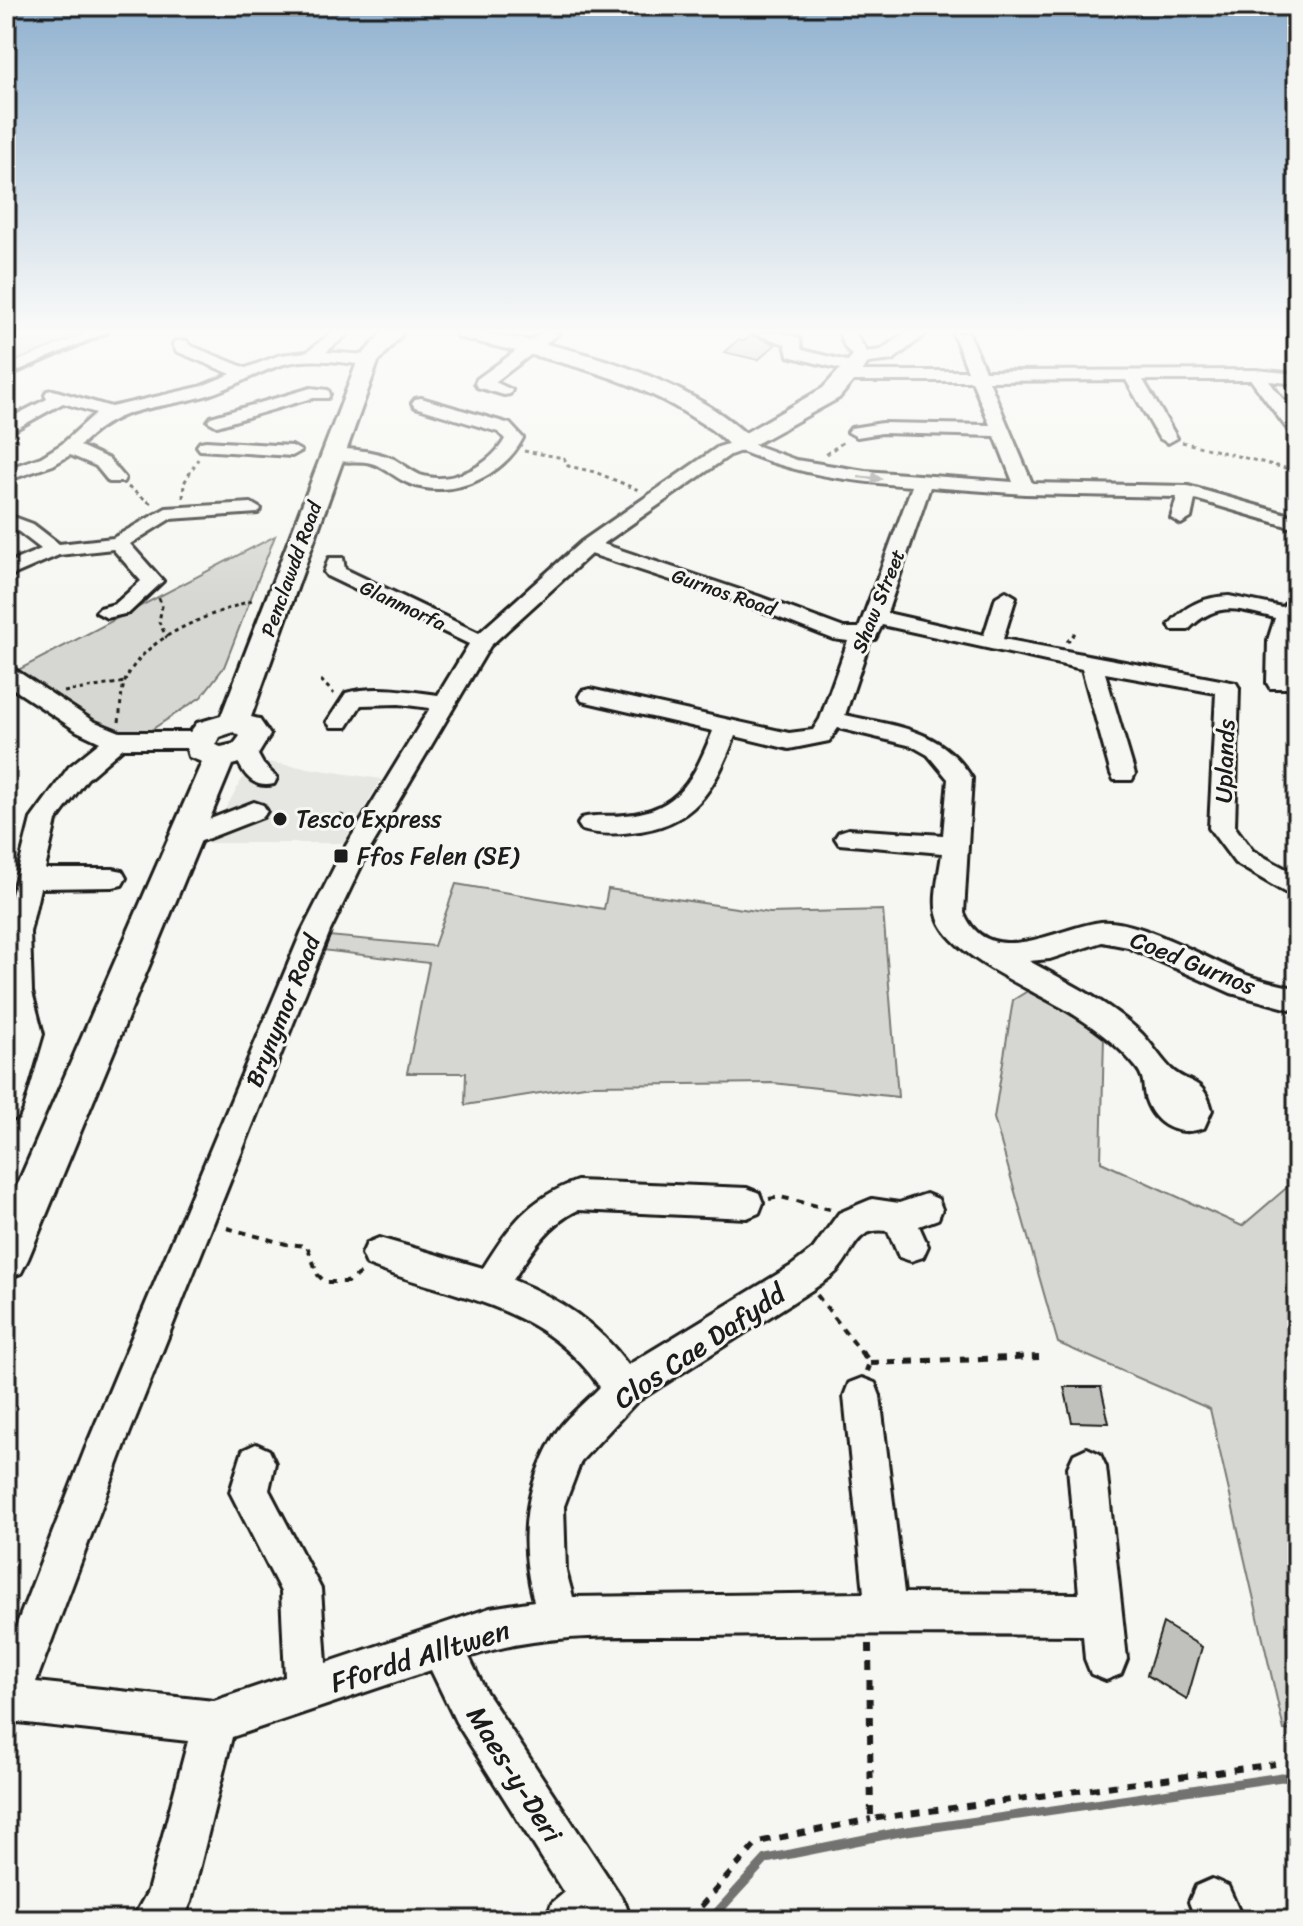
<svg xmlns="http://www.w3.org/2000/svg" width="1303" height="1926" font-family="Sriracha,sans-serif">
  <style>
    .built { fill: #e6e6e2 }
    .green { fill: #d6d6d2; stroke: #797977; stroke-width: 2 }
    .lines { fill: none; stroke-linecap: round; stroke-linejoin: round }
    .stream { stroke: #727271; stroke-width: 9 }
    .building { fill: #c0c0bd; stroke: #1c1c1c; stroke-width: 2 }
    .minor-casing { stroke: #1c1c1c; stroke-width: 6 }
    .major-casing { stroke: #1c1c1c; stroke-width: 6 }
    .path-far2 { stroke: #1c1c1c; stroke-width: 3; stroke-dasharray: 4 4; stroke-linecap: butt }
    .path-far1 { stroke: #1c1c1c; stroke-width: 4; stroke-dasharray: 7 7; stroke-linecap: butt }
    .path { stroke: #1c1c1c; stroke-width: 6; stroke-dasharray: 9 9; stroke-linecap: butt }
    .minor { fill: #f6f6f2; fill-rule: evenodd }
    .major { fill: #f6f6f2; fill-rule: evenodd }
    .rail { stroke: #1c1c1c; stroke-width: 4 }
    .oneway { fill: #949492 }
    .poi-dot { fill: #1c1c1c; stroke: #f6f6f2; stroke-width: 3 }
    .labels { text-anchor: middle; stroke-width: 6; stroke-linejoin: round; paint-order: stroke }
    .far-street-label { font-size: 20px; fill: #1c1c1c; stroke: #f6f6f2 }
    .street-label { font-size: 24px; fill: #1c1c1c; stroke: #f6f6f2 }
    .poi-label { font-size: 24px; fill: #1c1c1c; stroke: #f6f6f2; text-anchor: start }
    .near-street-label { font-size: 28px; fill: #1c1c1c; stroke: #f6f6f2 }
  </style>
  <rect width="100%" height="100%" fill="#f6f6f2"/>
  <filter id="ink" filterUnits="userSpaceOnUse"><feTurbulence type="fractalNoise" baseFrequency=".0125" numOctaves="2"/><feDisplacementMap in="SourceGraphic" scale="16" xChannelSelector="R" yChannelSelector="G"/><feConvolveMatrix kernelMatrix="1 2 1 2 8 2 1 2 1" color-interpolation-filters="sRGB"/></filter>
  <g filter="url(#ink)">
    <path class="built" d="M253 760 381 779 344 843H206Z"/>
    <g class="green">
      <path d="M6 333H85L6 365Z"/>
      <path d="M275 536 224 667 201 697 148 732H126L88 718 16 671Z"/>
      <path d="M456 884 604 909 608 889 770 913 883 910 898 1097 773 1083 591 1085 465 1105 466 1073H407L429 963 322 950 329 936 434 946Z"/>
      <path d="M1031 989 1104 1036 1101 1162 1242 1226 1291 1184 1297 1185V1731L1284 1730 1210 1409 1058 1343 994 1118 1013 1000Z"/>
    </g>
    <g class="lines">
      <path class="stream" d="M710 1920 766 1859 900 1832 1282 1777 1297 1779"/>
    </g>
    <g class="building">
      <path d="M751 335 776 344 758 360 724 352 738 340 744 341Z"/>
      <path d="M1064 1387H1101L1109 1423 1072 1422Z"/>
      <path d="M1163 1623 1202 1647 1187 1699 1147 1675Z"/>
    </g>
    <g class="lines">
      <g class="minor-casing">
        <g id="minor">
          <path d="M331 333H349L326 352 368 355 376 360 368 365C343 363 313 357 288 363 260 370 235 387 208 395 155 411 121 403 80 446L109 459 125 478 123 482H109L96 466 70 455 53 465 6 481V469L41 457 62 444 96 413 63 403 14 430 6 431V420L47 399 45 395 47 391 53 390 111 407 199 387 231 374 176 351 173 344 175 341H187L189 345 246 368 280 355 307 352Z"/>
          <path d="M541 333H559L495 382 512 390 510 394 504 395 477 387 475 383 477 379Z"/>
          <path d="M753 333H781L799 338 802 350 859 364 861 367 856 371H968L953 333H969L985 371 1256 370 1297 374V384L1269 381 1297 418V435L1291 434 1251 380H1143L1177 438 1168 443 1159 438 1126 380 989 381 1032 483 1188 486 1297 517V529L1195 499 1191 518 1181 524 1171 518 1177 497 1025 494 930 487 887 613 984 635 996 597 1006 591 1016 597 1003 639 1236 683 1239 688 1235 827 1253 851 1297 875V895L1286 893 1235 863 1209 828 1216 693 1105 673 1135 774 1132 780H1114L1111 774 1082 669 882 625 875 639 870 640 845 715C897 727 941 728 972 778L964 913C989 972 1059 927 1101 922 1138 918 1208 960 1244 974 1261 981 1280 984 1297 989V1011L1231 993 1128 947 1102 942 1050 959 1029 961C1067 982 1107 1001 1139 1031 1151 1042 1159 1057 1171 1069 1189 1086 1203 1076 1212 1110L1204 1128C1179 1137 1155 1126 1146 1100 1142 1087 1146 1079 1136 1067 1120 1047 1098 1030 1076 1016 1042 993 945 956 937 914 933 896 940 871 942 853L839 844 835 838 839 832 848 829 943 835 948 779 928 755 912 746 838 728 829 741 789 749 735 736C714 790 694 826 632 832 616 834 598 835 582 830L578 824 582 818C596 814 611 817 625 815 680 811 694 777 713 731L582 701 579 696 582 691 590 689 789 733 813 730 820 719 848 641 833 639 744 604 591 554 490 646 367 854 330 931 126 1442 36 1682 214 1701 285 1677 281 1592 230 1492 243 1450 256 1444 269 1450 275 1463 269 1490 321 1589 326 1663 490 1608 534 1601C519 1543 523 1491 553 1438 563 1419 585 1403 600 1387 541 1302 455 1299 367 1265L362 1254 367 1243 379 1238 483 1268C510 1225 528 1199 577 1181L747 1188 759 1193 763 1203 759 1213 747 1218 578 1210C548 1224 530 1253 513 1280 560 1299 598 1324 628 1365L791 1266 813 1249 839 1213 860 1204 872 1199 899 1203 926 1194 938 1199 942 1209 938 1219 919 1226 928 1246 923 1257 911 1261 899 1257 888 1231C854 1226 855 1253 836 1272 830 1278 822 1283 815 1288L636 1402 581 1461 564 1506 566 1571 573 1597 864 1593 844 1396 849 1383 862 1378 875 1383 880 1396 904 1593 1079 1594 1068 1467 1074 1454 1087 1448 1100 1454 1106 1467 1127 1659 1121 1674 1106 1680 1091 1674 1085 1659 1083 1635C957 1634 831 1634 705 1636 626 1637 544 1631 469 1657L486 1692 625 1903 631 1920H546L552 1903 564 1893 456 1722 431 1670 232 1737 191 1902 184 1918 132 1920 148 1891 188 1741 18 1722 6 1727V1652L88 1442 302 931 341 854 430 708 399 704 361 705 347 727H331L327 722 346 693C375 685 408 691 438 695L469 644 327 576 324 572 329 558H343L345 569 479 633 581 542 718 447 741 440 796 460 865 471 1013 482 995 436 882 433 857 437 848 432 851 428 882 423 990 425 972 381H848L840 376 849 371 788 356 785 344ZM741 451C800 475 848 481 912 486L859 628H844L758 596 603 544 730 455Z"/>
          <path d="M839 333H855L870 357 868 360H856L845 347Z"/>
          <path d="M311 388 328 390 330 394 328 398H312L217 426 208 421 211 417Z"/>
          <path d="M421 398 510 424 523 438C504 476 452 500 410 484 396 479 386 467 371 463 356 459 334 466 323 455 335 443 379 452 394 459 403 464 411 471 420 475 451 486 491 465 505 439L498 432 415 407 412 403 415 399Z"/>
          <path d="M206 441 292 446 301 451 292 456 200 450 197 446 200 442Z"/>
          <path d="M251 503 261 509 258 513 170 519 130 544 163 581 129 613 107 618 96 612 100 608 115 604 141 581 113 549 59 555 6 578V564L41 549 19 532 6 527V514L33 524 59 544 113 538 166 508Z"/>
          <path d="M1229 596 1282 607 1290 600 1297 598V616L1290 640 1289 683 1286 688H1270L1267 683 1268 640 1275 618C1238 609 1217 600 1188 630H1172L1169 625C1185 605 1204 597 1229 596Z"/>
          <path d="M6 667 14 669 93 721 120 732H199L207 735 211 740 207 745 199 748H123L87 779 56 821 45 869H113L122 871 126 878 122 885 113 887 40 888 30 932 32 992 43 1034 21 1109 17 1118 6 1122V1058L13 1034 6 1002V918L31 819 69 767 100 742 77 731 6 684Z"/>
          <path d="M245 743 253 746 263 764 277 778 274 784C250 790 241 769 233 751L237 746Z"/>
          <path d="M254 802 263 805 267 811 263 817 186 847 177 844 173 838 177 832Z"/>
          <path d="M1212 1879 1228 1886 1243 1920H1196L1189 1902 1196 1886Z"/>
        </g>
      </g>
      <g class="major-casing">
        <g id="major">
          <path d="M382 333H403L378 362 251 717 259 719 270 735 256 758 232 765 28 1259 21 1273 6 1279V1211L202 762 189 757 184 740 197 723 221 716 358 360ZM234 732 240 736 234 744 221 747 215 745 219 737Z"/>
          <path d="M455 333C541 333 681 374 745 433L823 388 855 353 881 350 904 333H927L893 360 868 363 839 398 741 452 733 450C723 436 709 428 695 419 623 371 540 358 458 337Z"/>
        </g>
      </g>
      <g class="path-far2">
        <path d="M1182 442 1297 471"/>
        <path d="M524 451 564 458 568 466 595 472 641 491"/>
        <path d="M826 454 845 441"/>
        <path d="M128 487 153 505"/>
        <path d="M183 498 184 483 198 459"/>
        <path d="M159 598 162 606 159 622 167 638"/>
        <path d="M1067 642 1076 632"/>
        <path d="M321 680 334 694"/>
        <path d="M64 692 125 682"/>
        <path d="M119 722C121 708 120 692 126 679 147 633 211 615 255 599"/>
        <path d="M340 815 351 818"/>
      </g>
      <g class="path-far1">
        <path d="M769 1199 780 1197 830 1209"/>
        <path d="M227 1228 286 1244 307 1246 318 1275 325 1282H347L363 1272"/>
        <path d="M817 1295 862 1353"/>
      </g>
      <g class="path">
        <path d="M861 1351 870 1363 867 1371"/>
        <path d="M870 1363 1039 1357"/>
        <path d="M869 1644 871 1819 1275 1764"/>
        <path d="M689 1920 758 1842 871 1819"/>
      </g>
      <use href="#minor" class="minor"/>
      <use href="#major" class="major"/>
      <path class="rail" d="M6 378 109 333"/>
    </g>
    <defs><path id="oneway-solid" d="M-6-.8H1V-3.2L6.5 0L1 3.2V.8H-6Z" transform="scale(2)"/></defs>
    <use class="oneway" href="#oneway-solid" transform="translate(870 478) rotate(6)"/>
  </g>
  <linearGradient id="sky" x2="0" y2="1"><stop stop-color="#90b1cf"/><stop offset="0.55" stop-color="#fbfbf9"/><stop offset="1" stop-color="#fbfbf9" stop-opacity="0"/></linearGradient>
  <rect width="1303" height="603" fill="url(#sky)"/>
  <g class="poi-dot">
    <circle cx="280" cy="819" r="8"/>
    <rect x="333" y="848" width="16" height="16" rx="4"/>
  </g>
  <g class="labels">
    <g class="far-street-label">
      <text transform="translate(291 569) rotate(-70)" y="7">Penclawdd Road</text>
      <text transform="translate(724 592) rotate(19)" y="7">Gurnos Road</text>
      <text transform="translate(878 601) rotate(-68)" y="7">Shaw Street</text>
      <text transform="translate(403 605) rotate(25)" y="7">Glanmorfa</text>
    </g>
    <g class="street-label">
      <text transform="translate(1225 761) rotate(-88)" y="8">Uplands</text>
      <text transform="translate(1193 963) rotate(22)" y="8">Coed Gurnos</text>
      <text transform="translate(283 1011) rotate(-68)" y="8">Brynymor Road</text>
    </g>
    <g class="poi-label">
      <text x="296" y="827">Tesco Express</text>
      <text x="357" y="864">Ffos Felen (SE)</text>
    </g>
    <g class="near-street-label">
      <text transform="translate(699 1346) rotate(-34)" y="10">Clos Cae Dafydd</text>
      <text transform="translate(420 1656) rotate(-17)" y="10">Ffordd Alltwen</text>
      <text transform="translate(515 1774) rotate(58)" y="10">Maes-y-Deri</text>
    </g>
  </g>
  <rect width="1303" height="1926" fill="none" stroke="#f6f6f2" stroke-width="32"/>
  <rect x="16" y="16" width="1271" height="1894" fill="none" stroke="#1c1c1c" stroke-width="3" filter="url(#ink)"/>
</svg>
